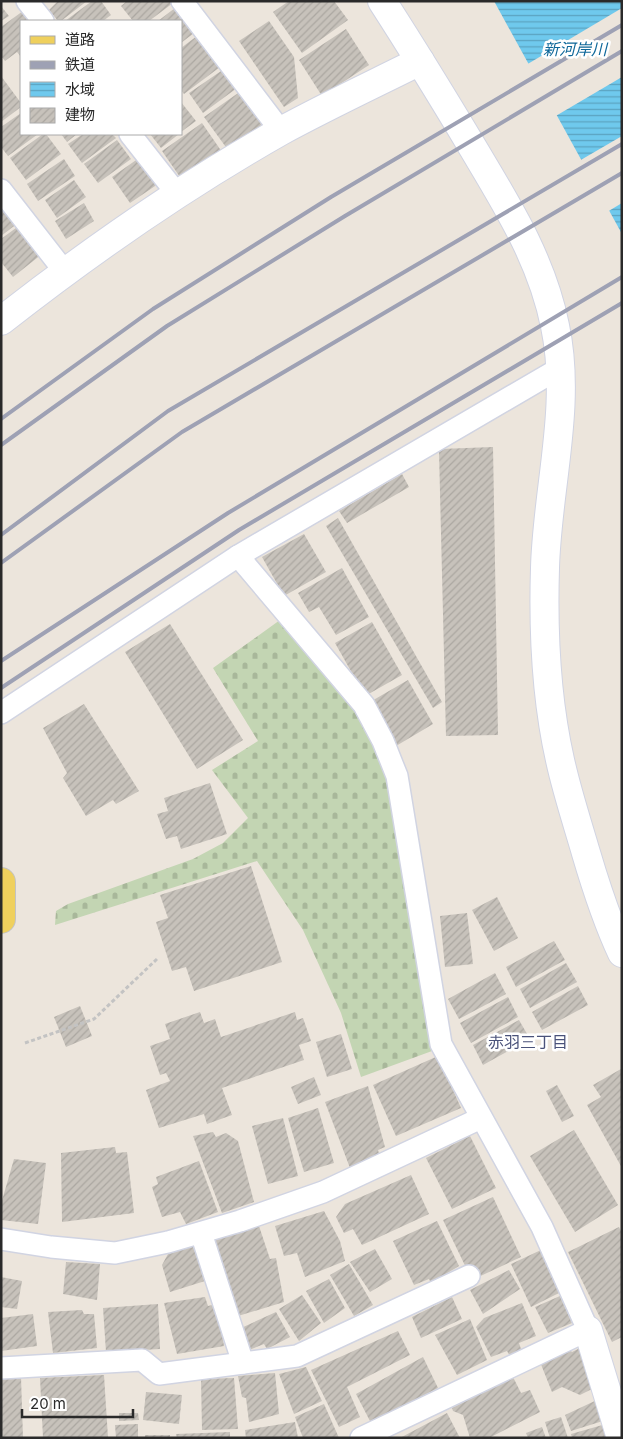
<svg xmlns="http://www.w3.org/2000/svg" width="623" height="1439" font-family="Inter,'Noto Sans JP',sans-serif">
  <style>
    .cemetery { fill: url(#cemetery-stones) }
    .water { fill: url(#water-rules) }
    .pier { fill: #ece5dc }
    .building { fill: url(#building-hatch) }
    .lines { fill: none; stroke-linecap: round; stroke-linejoin: round }
    .lane-casing { stroke: #d1d4e2; stroke-width: 24 }
    .street-casing { stroke: #d1d4e2; stroke-width: 30 }
    .secondary-casing { stroke: #d1d4e2; stroke-width: 30 }
    .primary-casing { stroke: #c3c3c3; stroke-width: 30 }
    .path { stroke: #c3c3c3; stroke-width: 3; stroke-dasharray: 4 2.5; stroke-linecap: butt }
    .lane { stroke: #fff; stroke-width: 21 }
    .street { stroke: #fff; stroke-width: 28 }
    .secondary { stroke: #fff; stroke-width: 28 }
    .primary { stroke: #efd05d; stroke-width: 28 }
    .rail { stroke: #9ea1b4; stroke-width: 4 }
    .labels { text-anchor: middle; stroke-width: 5; stroke-linejoin: round; paint-order: stroke }
    .water-label { font-size: 16px; font-style: italic; fill: #0e6799; stroke: #fff }
    .neighbourhood-label { font-size: 16px; fill: #4a527a; stroke: #fff }
  </style>
  <defs>
    <pattern id="cemetery-stones" width="16" height="16" patternUnits="userSpaceOnUse" patternTransform="scale(1.25)"><rect width="16" height="16" fill="#c3d5b3"/><path d="M2 7V4a2 2 0 0 1 4 0v3zM10 15v-3a2 2 0 0 1 4 0v3z" fill="#a8b79a"/></pattern>
    <pattern id="water-rules" width="6" height="5" patternUnits="userSpaceOnUse" patternTransform="scale(1.25)"><rect width="6" height="5" fill="#6fc9ed"/><path d="M0 2.5h6" fill="none" stroke="#5ba3c0"/></pattern>
    <pattern id="building-hatch" width="6" height="6" patternUnits="userSpaceOnUse" patternTransform="scale(1.25)"><rect width="6" height="6" fill="#c7c2bb"/><path d="M-1 1l2-2M0 6l6-6M5 7l2-2" fill="none" stroke="#aba7a1"/></pattern>
  </defs>
  <rect width="100%" height="100%" fill="#ece5dc"/>
  <path class="cemetery" d="M280 620 355 709 386 773 432 1051 361 1077 341 1013 303 930 257 861 55 925 56 911 68 904 193 859 223 843 248 818 212 770 258 741 213 668Z"/>
  <path class="water" d="M494 1H622V234Z"/>
  <g class="pier">
    <path d="M622 8V77L554 117 526 65Z"/>
    <path d="M622 136V203L607 212 579 161Z"/>
  </g>
  <g class="building">
    <path d="M58 1H87L61 21H58L49 10Z"/>
    <path d="M92 1H101L111 15 103 21H65Z"/>
    <path d="M127 1H172L173 3 149 21H133L121 6Z"/>
    <path d="M289 1H334L348 20 302 53 273 12Z"/>
    <path d="M1 6 9 16 1 21Z"/>
    <path d="M175 8 194 33 181 43V21H158Z"/>
    <path d="M23 11 31 21H21V57L17 52 5 61 1 56V27Z"/>
    <path d="M269 21 294 57 298 98 284 107 239 41Z"/>
    <path d="M346 29 369 65 322 96 299 60Z"/>
    <path d="M197 36 220 67 184 94 181 90V48Z"/>
    <path d="M224 69 237 88 203 113 189 93Z"/>
    <path d="M1 76 21 103V107L1 122Z"/>
    <path d="M241 91 264 123 228 150 204 117Z"/>
    <path d="M181 102 196 121 181 132Z"/>
    <path d="M21 113V134H38L8 156 1 147V127Z"/>
    <path d="M202 123 222 152 182 180 162 151Z"/>
    <path d="M43 134H46L61 154 26 180 10 158Z"/>
    <path d="M61 134H77L67 142Z"/>
    <path d="M83 134H112L116 138 82 163 68 144Z"/>
    <path d="M150 134H179L161 148Z"/>
    <path d="M117 140 131 159 98 183 84 164Z"/>
    <path d="M139 158 158 184 130 203 112 177Z"/>
    <path d="M64 159 75 176 38 201 27 184Z"/>
    <path d="M74 180 86 197 57 218 45 200Z"/>
    <path d="M1 202 18 223 1 236Z"/>
    <path d="M84 203 94 221 66 239 55 221Z"/>
    <path d="M20 225 42 254 13 277 1 262V239Z"/>
    <path d="M493 447 498 735 446 736 439 452 440 449Z"/>
    <path d="M402 474 409 487 347 523 339 511Z"/>
    <path d="M338 518 442 702 433 708 326 526Z"/>
    <path d="M304 534 326 572 284 596 262 557Z"/>
    <path d="M342 568 369 617 336 635 319 607 309 612 298 593Z"/>
    <path d="M372 622 402 675 365 696 335 643Z"/>
    <path d="M170 624 243 740 197 769 125 652Z"/>
    <path d="M408 680 433 724 396 746 370 702Z"/>
    <path d="M84 704 139 791 116 804 113 800 86 816 63 778 67 773 43 728Z"/>
    <path d="M210 783 227 834 181 849 177 836 166 839 157 814 168 811 164 798Z"/>
    <path d="M251 866 282 962 194 991 186 967 172 971 156 922 168 918 160 895Z"/>
    <path d="M497 897 518 938 494 951 472 910Z"/>
    <path d="M467 913 473 964 445 967 440 916Z"/>
    <path d="M554 941 565 960 516 987 506 967Z"/>
    <path d="M566 963 577 982 530 1008 520 989Z"/>
    <path d="M495 973 506 994 459 1019 448 999Z"/>
    <path d="M578 986 588 1005 542 1030 532 1012Z"/>
    <path d="M508 997 518 1017 471 1043 460 1023Z"/>
    <path d="M80 1006 92 1036 66 1047 54 1017Z"/>
    <path d="M200 1012 204 1023 215 1019 221 1037 295 1012 297 1020 303 1018 311 1041 299 1045 304 1060 222 1088 232 1115 207 1124 204 1114 159 1128 146 1090 170 1081 166 1073 160 1075 150 1046 170 1039 165 1024Z"/>
    <path d="M519 1020 530 1039 483 1065 473 1045Z"/>
    <path d="M341 1034 352 1069 327 1077 316 1042Z"/>
    <path d="M438 1056 461 1108 396 1136 373 1085Z"/>
    <path d="M621 1069 622 1071V1168L587 1105 601 1097 593 1085Z"/>
    <path d="M314 1077 321 1095 298 1104 291 1087Z"/>
    <path d="M557 1085 574 1116 562 1122 546 1091Z"/>
    <path d="M368 1086 385 1147 378 1150 380 1157 350 1168 325 1102Z"/>
    <path d="M318 1108 334 1163 304 1172 288 1118Z"/>
    <path d="M283 1118 298 1176 268 1184 252 1126Z"/>
    <path d="M574 1130 618 1205 575 1232 530 1156Z"/>
    <path d="M213 1132 216 1137 226 1133 238 1141 254 1202 222 1213 193 1136Z"/>
    <path d="M470 1136 496 1188 452 1209 426 1158Z"/>
    <path d="M115 1147 116 1153 127 1152 134 1213 62 1222 61 1153Z"/>
    <path d="M14 1159 46 1163 38 1224 1 1220V1204Z"/>
    <path d="M199 1161 218 1212 186 1224 180 1212 162 1217 152 1187 158 1184 156 1177Z"/>
    <path d="M411 1175 429 1214 362 1245 353 1229 344 1233 336 1217 345 1204Z"/>
    <path d="M493 1197 521 1257 472 1280 443 1220Z"/>
    <path d="M324 1211 340 1241 345 1261 305 1277 297 1253 284 1256 275 1226Z"/>
    <path d="M437 1221 459 1266 431 1283 429 1279 414 1285 393 1241Z"/>
    <path d="M259 1226 270 1259 276 1258 284 1302 238 1316 214 1239Z"/>
    <path d="M619 1227 622 1233V1337L612 1342 568 1252Z"/>
    <path d="M193 1246 205 1281 170 1292 162 1265 168 1254Z"/>
    <path d="M375 1249 392 1279 370 1292 350 1262Z"/>
    <path d="M541 1250 561 1292 531 1307 511 1264Z"/>
    <path d="M66 1262 100 1264 97 1300 63 1294Z"/>
    <path d="M349 1264 373 1305 354 1316 330 1275Z"/>
    <path d="M509 1270 520 1289 483 1314 470 1290Z"/>
    <path d="M1 1277 22 1281 17 1309 1 1307Z"/>
    <path d="M329 1279 345 1308 324 1323 306 1291Z"/>
    <path d="M302 1295 321 1323 299 1341 279 1309Z"/>
    <path d="M560 1296 572 1323 548 1333 535 1307Z"/>
    <path d="M205 1297 208 1306 217 1304 224 1346 177 1354 164 1303Z"/>
    <path d="M452 1297 462 1319 421 1338 412 1317Z"/>
    <path d="M522 1303 536 1336 519 1343 522 1352 511 1358 507 1351 491 1357 476 1327 484 1318Z"/>
    <path d="M158 1304 160 1349 106 1352 103 1308Z"/>
    <path d="M82 1310 84 1314H94L97 1348 53 1353 48 1312Z"/>
    <path d="M276 1312 290 1337 267 1349 264 1344 249 1350 239 1329Z"/>
    <path d="M33 1314 37 1346 1 1351V1318Z"/>
    <path d="M470 1319 487 1360 457 1375 435 1335Z"/>
    <path d="M398 1331 410 1355 347 1387 360 1417 339 1427 311 1370Z"/>
    <path d="M582 1347 602 1384 580 1395 562 1387 552 1392 540 1362 569 1349 572 1352Z"/>
    <path d="M423 1357 438 1388 371 1423 356 1394Z"/>
    <path d="M306 1367 322 1401 294 1414 279 1374Z"/>
    <path d="M275 1373 279 1414 249 1422 246 1398 242 1397 238 1376Z"/>
    <path d="M104 1375 108 1438H43L40 1378Z"/>
    <path d="M1 1377H21L23 1438H1Z"/>
    <path d="M513 1377 521 1393 530 1390 540 1412 489 1438H470L463 1415 453 1411 452 1408Z"/>
    <path d="M234 1378 238 1429 202 1430 201 1379Z"/>
    <path d="M146 1392 182 1395 179 1424 143 1420Z"/>
    <path d="M599 1399 606 1420 571 1431 565 1415Z"/>
    <path d="M324 1404 339 1438H303L295 1417Z"/>
    <path d="M119 1413H138L139 1420 119 1421Z"/>
    <path d="M447 1413 460 1438H400Z"/>
    <path d="M561 1417 568 1438H550L545 1422Z"/>
    <path d="M295 1422 298 1438H246L245 1430Z"/>
    <path d="M138 1424V1438H116L115 1425Z"/>
    <path d="M606 1424 608 1438H572L571 1434Z"/>
    <path d="M542 1427 546 1438H528L526 1433Z"/>
    <path d="M230 1432V1438H177L176 1434Z"/>
    <rect x="145" y="1435" width="25" height="3"/>
  </g>
  <g class="lines">
    <g class="lane-casing">
      <g id="lane">
        <path d="M27 1 43 21"/>
        <path d="M182 1 281 131"/>
        <path d="M130 134 178 195"/>
        <path d="M1 190 65 272"/>
        <path d="M238 556 364 705 383 741 397 776 441 1044 542 1227 588 1330 361 1438"/>
        <path d="M1 713 238 556 560 368"/>
        <path d="M201 1233 243 1363"/>
        <path d="M1 1239 51 1247 115 1253 168 1242 240 1221 323 1192 481 1118"/>
        <path d="M1 1368 142 1360 159 1374 297 1356 469 1276"/>
      </g>
    </g>
    <g class="street-casing">
      <g id="street">
        <path d="M1 321C89 252 184 186 281 131 327 106 374 84 420 61"/>
        <path d="M588 1330 621 1438"/>
      </g>
    </g>
    <g class="secondary-casing">
      <path id="secondary" d="M382 1C413 49 443 98 473 148 507 205 542 260 555 326 572 406 547 488 545 568 543 632 546 698 560 760 567 792 577 822 586 853 596 887 607 921 622 953"/>
    </g>
    <g class="primary-casing">
      <path id="primary" d="M1 882V919"/>
    </g>
    <path class="path" d="M25 1043 94 1019 157 959"/>
    <use href="#lane" class="lane"/>
    <use href="#street" class="street"/>
    <use href="#secondary" class="secondary"/>
    <use href="#primary" class="primary"/>
    <g class="rail">
      <path d="M1 419 153 309 331 197 622 25"/>
      <path d="M1 445 167 326 345 216 622 51"/>
      <path d="M1 535 168 411 622 144"/>
      <path d="M1 563 182 432 622 173"/>
      <path d="M1 661 228 513 622 277"/>
      <path d="M1 688 239 530 622 303"/>
    </g>
  </g>
  <g class="labels">
    <g class="water-label">
      <text x="575" y="55">新河岸川</text>
    </g>
    <g class="neighbourhood-label">
      <text x="528" y="1048">赤羽三丁目</text>
    </g>
  </g>
  <rect width="623" height="1439" fill="none" stroke="#2a2a2a" stroke-width="5"/>
  <rect x="20" y="20" width="162" height="115" fill="#ffffff" stroke="#aaaaaa"/>
  <rect x="30" y="36" width="25" height="8" fill="#efd05d" stroke="#aaaaaa"/>
  <text x="65" y="45" font-size="15" fill="#2a2a2a">道路</text>
  <rect x="30" y="61" width="25" height="8" fill="#9ea1b4" stroke="#aaaaaa"/>
  <text x="65" y="70" font-size="15" fill="#2a2a2a">鉄道</text>
  <rect x="30" y="82" width="25" height="15" fill="url(#water-rules)" stroke="#aaaaaa"/>
  <text x="65" y="95" font-size="15" fill="#2a2a2a">水域</text>
  <rect x="30" y="108" width="25" height="15" fill="url(#building-hatch)" stroke="#aaaaaa"/>
  <text x="65" y="120" font-size="15" fill="#2a2a2a">建物</text>
  <path d="M22 1409v8h111v-8" fill="none" stroke="#2a2a2a" stroke-width="2.5"/>
  <text x="30" y="1409" font-size="15" fill="#2a2a2a" stroke="#ffffff" stroke-width="4" paint-order="stroke">20 m</text>
</svg>
